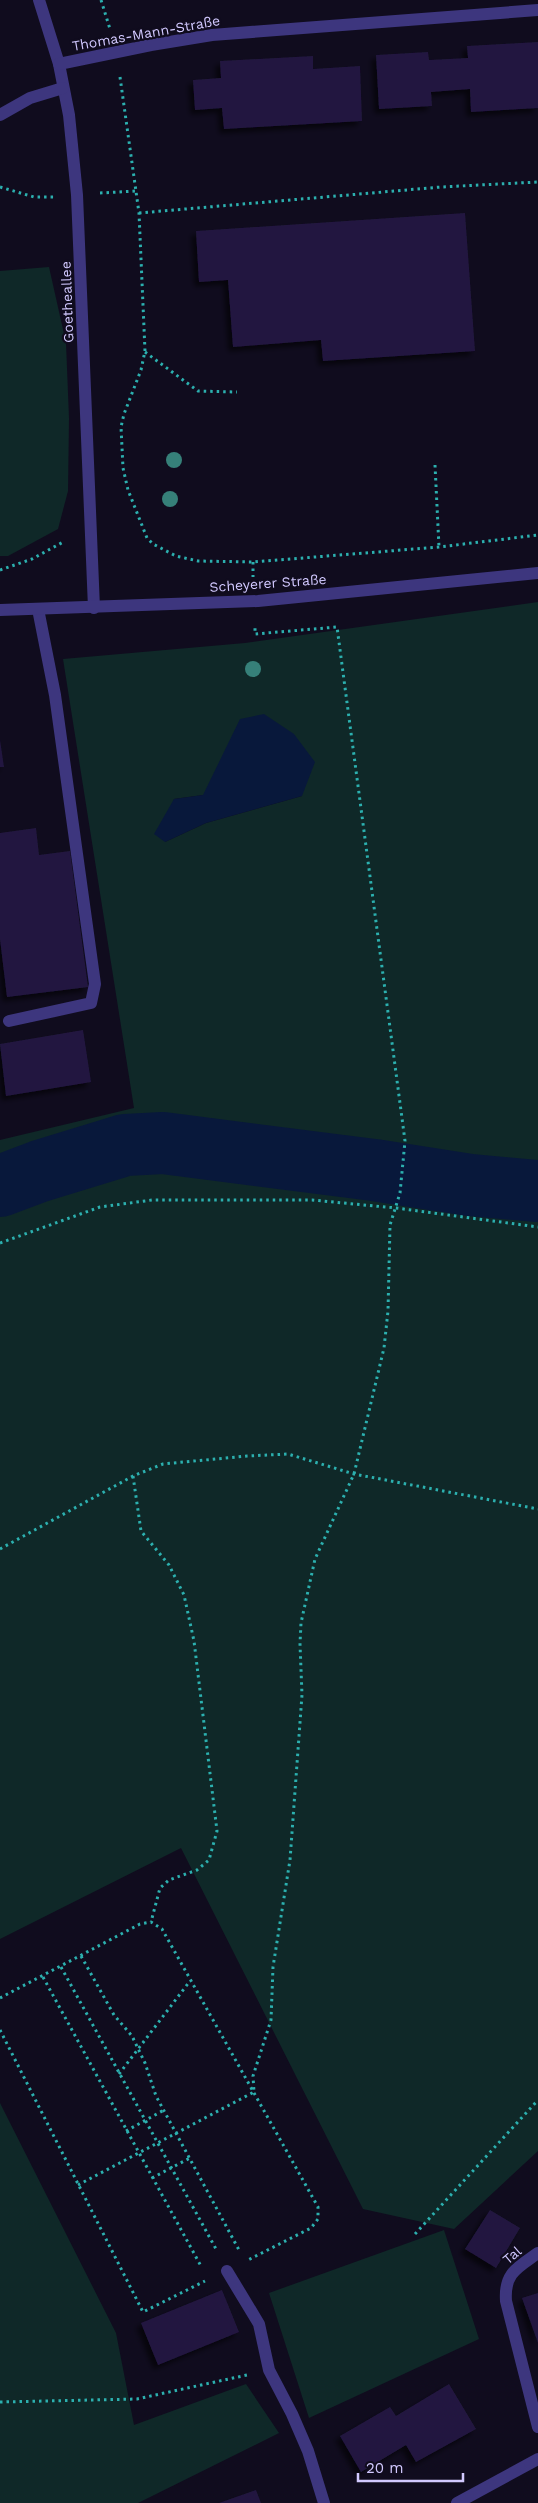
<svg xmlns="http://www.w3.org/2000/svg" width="538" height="2503" font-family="'Work Sans',sans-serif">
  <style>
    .green { fill: #0f2828; fill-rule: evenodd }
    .water { fill: #08183b }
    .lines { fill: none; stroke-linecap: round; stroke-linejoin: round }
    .river { stroke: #08183b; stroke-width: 62 }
    .building { fill: #22183f; filter: url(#shadow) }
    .path { stroke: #2cb0af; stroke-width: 3; stroke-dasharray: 2.5 4; stroke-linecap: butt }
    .service { stroke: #3d367e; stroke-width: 12 }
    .minor { stroke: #3d367e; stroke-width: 12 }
    .tertiary { stroke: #3d367e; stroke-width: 12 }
    .tree { fill: #368079 }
    .labels { text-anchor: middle; stroke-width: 4.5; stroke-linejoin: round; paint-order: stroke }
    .street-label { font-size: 14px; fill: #d2c9ff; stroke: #100c1e }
  </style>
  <defs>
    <filter id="shadow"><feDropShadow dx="-4.5" dy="4.5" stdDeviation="2.5" flood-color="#0009"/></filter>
  </defs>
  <rect width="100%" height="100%" fill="#100c1e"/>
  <g class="green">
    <path d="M49 267 66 343 69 418 68 491 58 529 8 556H0V271Z"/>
    <path d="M538 602V2151L454 2229 363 2209 181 1848 0 1939V1140L134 1108 63 659 245 643ZM203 795 302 796 206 823 165 842 174 799Z"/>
    <path d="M0 2103 116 2333 134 2425 246 2384 279 2433 138 2503H0Z"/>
    <path d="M444 2230 479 2339 309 2418 269 2293Z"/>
  </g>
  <path class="water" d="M264 714 294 734 315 762 302 796 206 823 165 842 154 834 174 799 203 795 240 719Z"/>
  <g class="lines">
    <path class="river" d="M0 1186 40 1171 125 1145 163 1143 374 1170 470 1185 538 1191"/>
  </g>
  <g class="building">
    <path d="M538 42V108L471 112 470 89 431 92 432 106 379 109 376 55 428 52 429 60 468 58 467 46Z"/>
    <path d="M313 56V69L360 66 362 121 224 129 222 108 195 110 193 80 221 78 220 61Z"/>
    <path d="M465 213 475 351 323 361 321 340 233 347 228 280 199 282 196 231Z"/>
    <path d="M0 740 4 767H0Z"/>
    <path d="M36 828 39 855 70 851 88 987 7 997 0 939V833Z"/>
    <path d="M83 1030 91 1082 6 1096 0 1044Z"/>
    <path d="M490 2210 520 2228 496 2268 465 2249Z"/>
    <path d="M222 2290 239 2332 158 2365 141 2323Z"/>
    <path d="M538 2293V2343L522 2298Z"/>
    <path d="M449 2384 476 2429 416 2462 406 2445 361 2472 340 2436 390 2407 396 2416Z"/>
    <path d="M256 2490 261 2503H219Z"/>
  </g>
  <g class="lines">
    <g class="path">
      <path d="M101 0 110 29"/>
      <path d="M120 77 139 213 145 351 141 370 124 414 121 427 123 468 128 490 147 538 153 544 176 556 198 561 253 562 439 547 538 535"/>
      <path d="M0 187 34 197H54"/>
      <path d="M100 193 137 191"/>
      <path d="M139 213 441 187 538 182"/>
      <path d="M145 352 198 391 237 392"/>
      <path d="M435 465 439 547"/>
      <path d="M253 562V577"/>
      <path d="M0 570 32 559 65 541"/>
      <path d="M0 1243 100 1207 152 1200H312L396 1208 538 1227"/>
      <path d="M133 1476 141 1531 169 1565 184 1595 194 1641 217 1831 209 1860 197 1870 169 1880 160 1888 151 1922"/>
      <path d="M0 1549 133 1476 163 1464 247 1456 288 1454 354 1474 538 1509"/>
      <path d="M81 1956 114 2015 132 2036 145 2063 156 2096 239 2250"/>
      <path d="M61 1967 216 2249"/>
      <path d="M43 1977 202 2268"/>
      <path d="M0 1998 140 1924 151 1922 162 1929 318 2207V2219L311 2228 248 2260"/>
      <path d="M0 2030 143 2312 205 2281"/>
      <path d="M119 2074 190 1981"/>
      <path d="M126 2131 164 2110"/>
      <path d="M152 2178 190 2158"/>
      <path d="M78 2185 254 2092 253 2076 271 2020 273 1967 290 1860 302 1695 300 1644 301 1623 315 1559 354 1474 384 1348 388 1311 390 1225 400 1193 405 1141 337 627 255 634V625"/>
      <path d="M415 2234 538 2100"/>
      <path d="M0 2402 137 2399 247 2375"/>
    </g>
    <g class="service">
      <path d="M9 1021 91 1003 95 984 55 695 38 609"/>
      <path d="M227 2271 259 2324 269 2370 292 2414 308 2451 324 2503"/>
    </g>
    <g class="minor">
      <path d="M39 0 59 64 69 115 77 195 94 608"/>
      <path d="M59 64 151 45 212 35 538 10"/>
      <path d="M0 115 30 98 63 88"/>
      <path d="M538 2253C517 2268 504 2273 506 2301L538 2427"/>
      <path d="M457 2503 538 2459"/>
    </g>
    <path class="tertiary" d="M0 610 258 601 538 573"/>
  </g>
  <g class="tree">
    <circle cx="174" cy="460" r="8"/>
    <circle cx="170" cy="499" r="8"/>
    <circle cx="253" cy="669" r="8"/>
  </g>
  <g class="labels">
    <g class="street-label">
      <text transform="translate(146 33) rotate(-10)" y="5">Thomas-Mann-Straße</text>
      <text transform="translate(67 302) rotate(-92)" y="5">Goetheallee</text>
      <text transform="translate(268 583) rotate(-4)" y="5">Scheyerer Straße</text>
      <text transform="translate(512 2255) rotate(-40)" y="5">Tal</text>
    </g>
  </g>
  <path d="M358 2473v8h105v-8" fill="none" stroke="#d2c9ff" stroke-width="2.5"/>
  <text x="366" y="2473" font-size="15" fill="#d2c9ff" stroke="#100c1e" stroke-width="4" paint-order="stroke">20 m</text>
</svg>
